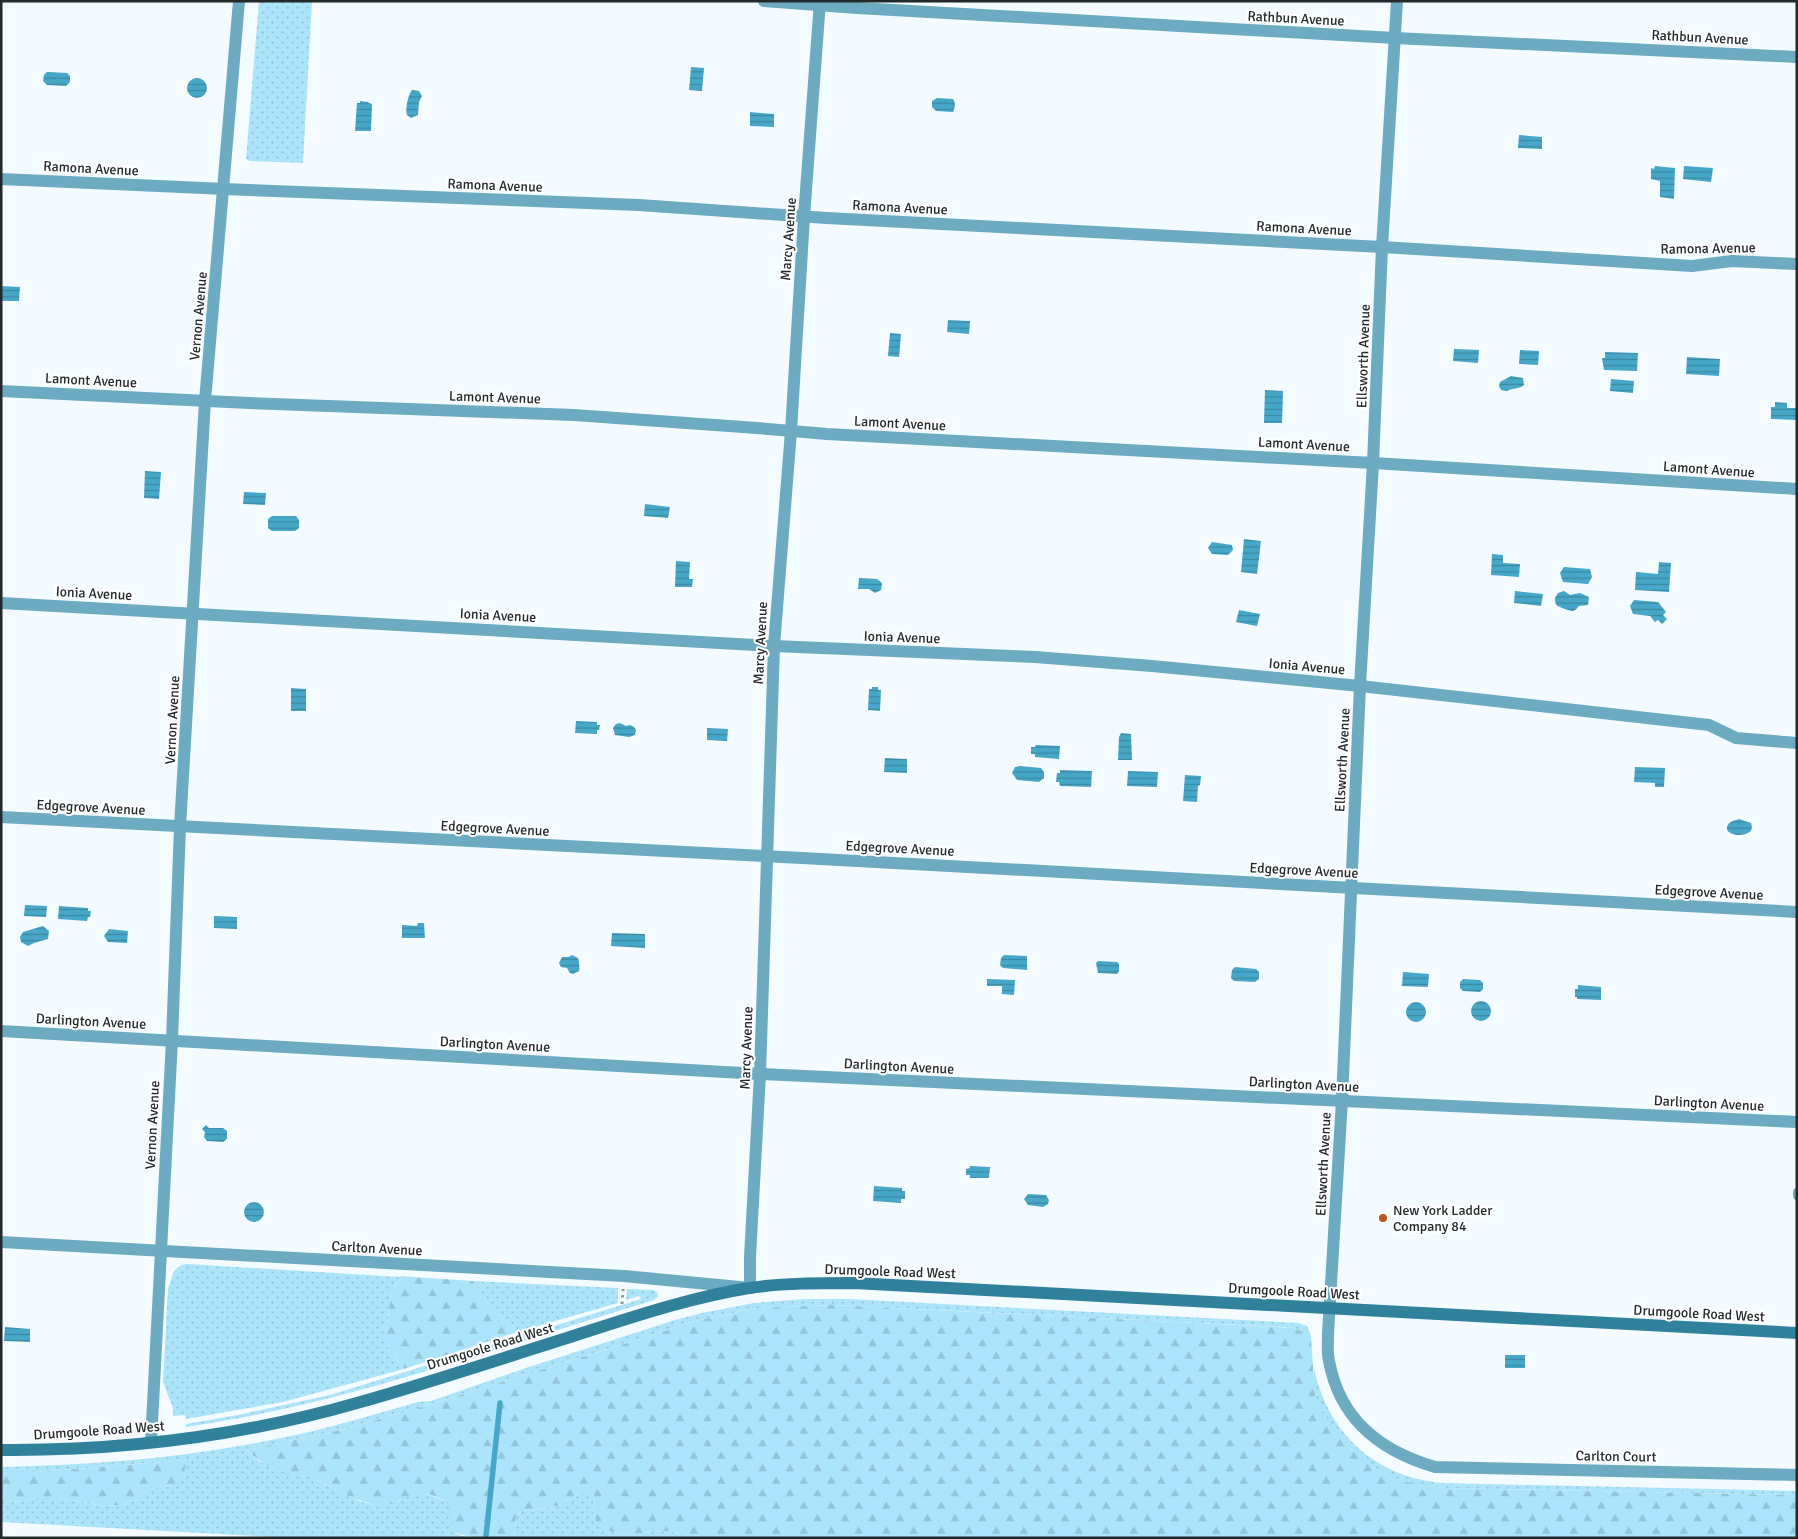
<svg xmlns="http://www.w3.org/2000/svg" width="1798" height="1539" font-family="Signika,sans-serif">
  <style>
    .grass { fill: url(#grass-dots) }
    .forest { fill: url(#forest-firs) }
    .water { fill: url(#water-rules) }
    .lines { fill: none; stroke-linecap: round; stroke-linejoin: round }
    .stream { stroke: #47a7c8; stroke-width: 5.5 }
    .path { stroke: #91989b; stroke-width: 3; stroke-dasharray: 2.5 4; stroke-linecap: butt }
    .lane { stroke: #6cabc2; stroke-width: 8 }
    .street { stroke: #6cabc2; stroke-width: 12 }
    .secondary { stroke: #2f819c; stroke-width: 12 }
    .poi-dot { fill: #b95423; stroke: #fff; stroke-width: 2 }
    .labels { text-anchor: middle; stroke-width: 4; stroke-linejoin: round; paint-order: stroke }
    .street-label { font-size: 14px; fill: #23282a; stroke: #fff }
    .poi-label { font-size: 14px; fill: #23282a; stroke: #fff; text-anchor: start }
  </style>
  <defs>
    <pattern id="grass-dots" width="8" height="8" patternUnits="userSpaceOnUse" patternTransform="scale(1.25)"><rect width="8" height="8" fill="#ace5fb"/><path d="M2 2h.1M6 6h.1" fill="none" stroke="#94c4d7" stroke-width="1.8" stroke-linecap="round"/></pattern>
    <pattern id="forest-firs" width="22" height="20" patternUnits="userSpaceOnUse" patternTransform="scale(1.25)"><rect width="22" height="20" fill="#ace5fb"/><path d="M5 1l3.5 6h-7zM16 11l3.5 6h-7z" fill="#94c4d7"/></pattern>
    <pattern id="water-rules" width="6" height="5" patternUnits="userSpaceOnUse" patternTransform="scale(1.25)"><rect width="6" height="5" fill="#47a7c8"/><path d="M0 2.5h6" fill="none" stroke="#3b88a3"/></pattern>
  </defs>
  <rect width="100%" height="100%" fill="#f3fbff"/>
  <g class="grass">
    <path d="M259 1H312L303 163 250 161 246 159Z"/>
    <path d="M187 1264 400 1277 401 1279 395 1286 391 1294 386 1332V1345L404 1369 283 1402 186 1419 185 1415 173 1416V1408L163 1382 168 1289 174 1271 181 1265Z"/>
    <path d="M473 1281 618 1288V1303L517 1332 513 1326 495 1313Z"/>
    <path d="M627 1289 653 1290 657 1292 658 1296 654 1300C499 1347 346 1404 186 1427V1424L238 1415 330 1395 641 1299 639 1296 626 1300Z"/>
    <path d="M805 1299H849L1298 1323 1307 1326 1311 1336 1295 1328 1282 1327 833 1305 758 1308 691 1322 650 1336 405 1412 336 1431 246 1450 259 1461 275 1469 313 1478 359 1501 378 1506 399 1501 410 1494 422 1492 440 1499 450 1504 452 1513 453 1532 462 1536 484 1538H290L1 1522V1501L24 1502 35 1498H56L105 1506 123 1505 136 1500 143 1493 154 1488 171 1486 186 1460 37 1472H1V1467C95 1465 189 1458 281 1438 327 1429 372 1415 418 1402L431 1401 526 1368 675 1320 702 1313 754 1303Z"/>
    <path d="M1314 1369C1329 1434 1374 1476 1441 1483L1797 1491V1495L1444 1488C1429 1487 1413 1485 1399 1480 1367 1468 1322 1430 1314 1396 1313 1387 1313 1378 1314 1369Z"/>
    <path d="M581 1493H590L594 1496 593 1514 597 1523 610 1531 624 1535 663 1531 683 1533 692 1538H514L516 1517 522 1511 557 1506Z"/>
  </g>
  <g class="forest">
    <path d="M400 1276 473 1281 495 1313 513 1326 517 1332 404 1369 386 1345V1332L391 1294 395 1286 401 1279Z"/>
    <path d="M833 1305 1295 1328 1311 1336 1315 1397 1325 1418 1335 1433 1350 1449 1382 1472 1400 1480 1419 1485 1444 1488 1797 1495V1538H692L683 1533 663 1531 624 1535 610 1531 597 1523 593 1514 594 1496 590 1493H581L557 1506 522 1511 516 1517 514 1538C495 1538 471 1539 453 1532 450 1519 456 1506 441 1499 409 1483 406 1505 379 1506 375 1506 369 1503 365 1502 346 1497 330 1485 312 1478 300 1474 286 1474 275 1469 264 1465 255 1457 246 1450L336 1431 405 1412 650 1336 691 1322 758 1308Z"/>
    <path d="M186 1460 184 1474 178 1482 171 1486 154 1488 143 1493 136 1500 123 1505 105 1506 56 1498H35L24 1502 1 1501V1472H37Z"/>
  </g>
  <g class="water">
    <path d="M691 67 704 68 702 91 689 90Z"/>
    <path d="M47 72 67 73 70 76V82L66 86 47 85 43 81 44 75Z"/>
    <circle cx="197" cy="88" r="10"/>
    <path d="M412 90 419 91 422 96 419 102 418 115 411 118 407 115C405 109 408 95 412 90Z"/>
    <path d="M937 98 953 99C956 104 955 107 953 112L936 111 932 107V101Z"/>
    <path d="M360 101 368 102 369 103 372 104 371 131H355L357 103H360Z"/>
    <path d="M750 112 774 114V127L750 126Z"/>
    <path d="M1519 135 1542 137V149L1518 148Z"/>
    <path d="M1655 166 1675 168 1674 199 1660 197V181L1651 179V168L1654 169Z"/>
    <path d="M1684 166 1713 168 1711 182 1683 179Z"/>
    <path d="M1 286 20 287 19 301H1Z"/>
    <path d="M948 320 970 321 969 334 947 332Z"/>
    <path d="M890 333 901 334 899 357 888 356Z"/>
    <path d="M1454 349 1479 350 1478 363 1453 361Z"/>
    <path d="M1520 350 1539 351 1538 365 1519 364Z"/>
    <path d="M1605 352 1638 353 1637 371 1604 370 1602 358H1605Z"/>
    <path d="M1687 357 1720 359 1719 376 1686 374Z"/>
    <path d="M1511 376 1523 378 1524 385C1520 389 1512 388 1507 391L1501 390 1499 386 1500 382Z"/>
    <path d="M1611 379 1634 381 1633 393 1610 391Z"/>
    <path d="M1265 390 1283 391 1282 423H1264Z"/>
    <path d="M1775 402 1787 403V408H1797V420L1771 419V407H1775Z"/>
    <path d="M145 471 161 472 159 499 144 498Z"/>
    <path d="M244 492 266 493 265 505 243 504Z"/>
    <path d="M645 504 670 507 668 518 644 516Z"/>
    <path d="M272 516H296L299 520V528L295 531H272L268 528V519Z"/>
    <path d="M1244 539 1261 541 1257 574 1241 572Z"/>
    <path d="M1212 542 1232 545 1233 550 1228 555 1212 554 1208 548Z"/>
    <path d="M1492 554 1503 555V563L1520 564 1519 577 1491 575Z"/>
    <path d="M676 561 690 562 689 579H693L692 587H675Z"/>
    <path d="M1659 562 1671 563 1669 592 1635 590 1636 572 1658 574Z"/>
    <path d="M1564 567 1590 569 1592 577 1588 584 1563 582 1560 573Z"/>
    <path d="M859 578 877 579 882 583 881 590 875 593 869 589H858Z"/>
    <path d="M1515 591 1543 594 1541 606 1514 603Z"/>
    <path d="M1564 591 1570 595 1580 593 1589 597 1588 605 1579 606C1574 613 1572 611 1565 609 1558 606 1555 607 1555 598L1558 593Z"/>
    <path d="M1634 600 1658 602 1666 612 1663 615 1667 619 1662 624 1658 620 1655 622 1650 616 1633 614 1630 606Z"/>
    <path d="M1239 610 1260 614 1257 626 1236 622Z"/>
    <path d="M872 687H878V690H881L880 711 868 710 869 689H872Z"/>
    <path d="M291 688 306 689V711H291Z"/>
    <path d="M576 721 597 722V725H600L599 730H597V734L575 733Z"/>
    <path d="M620 723 626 726 630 725 634 727 636 730 635 735 629 737 615 735 613 728 616 724Z"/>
    <path d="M707 728 728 729 727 741 707 740Z"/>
    <path d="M1121 733 1131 734 1132 760H1118L1119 737Z"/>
    <path d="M1036 745 1060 746 1059 759 1035 757V754H1031V747H1035Z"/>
    <path d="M885 758 907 759V773L884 772Z"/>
    <path d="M1020 766 1041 768 1044 772V778L1039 782 1017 780 1012 773 1015 767Z"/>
    <path d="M1635 767 1665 768 1664 787H1655V783L1634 782Z"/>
    <path d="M1060 770 1092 771 1091 787 1060 786 1059 782H1056L1057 773H1060Z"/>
    <path d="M1128 771 1158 772 1157 787 1127 786Z"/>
    <path d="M1185 775 1201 776 1200 785 1198 786 1197 802 1183 801Z"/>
    <path d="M1739 819 1751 823 1752 827 1751 831C1745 836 1732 837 1727 830 1726 822 1733 821 1739 819Z"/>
    <path d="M25 905 47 906 46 917 24 916Z"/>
    <path d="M59 906 88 908V911H91L90 917H88L87 921 58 919Z"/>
    <path d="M214 916 237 917V929L214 928Z"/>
    <path d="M418 923H424L425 938H402V925L417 926Z"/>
    <path d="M43 926 49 931 48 939 34 943 28 946 21 942 20 937 23 932Z"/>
    <path d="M109 929 128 931 127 943 108 942 104 936Z"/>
    <path d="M612 933 645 934V948L611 946Z"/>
    <path d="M572 955 578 958C579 960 580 970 579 971L573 974 570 973 567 968 561 967 559 963 562 957H569Z"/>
    <path d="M1004 955 1027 956V970L1003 968 1000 965 1001 958Z"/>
    <path d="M1098 961 1117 962 1119 964V971L1117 974 1098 973 1096 963Z"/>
    <path d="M1235 967 1256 969 1259 972V979L1255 982 1234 981 1231 978 1232 970Z"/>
    <path d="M1403 972 1429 974 1428 987 1402 986Z"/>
    <path d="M987 979 1015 980 1014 995 1002 994V986H987Z"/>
    <path d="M1463 979 1480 980 1483 983V989L1480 992 1463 991 1460 988V982Z"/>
    <path d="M1578 985 1601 987V1000L1577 999V997H1575V989H1578Z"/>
    <circle cx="1481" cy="1011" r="10"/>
    <circle cx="1416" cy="1012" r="10"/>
    <path d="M206 1125 209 1128H223L227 1131V1139L223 1142 207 1141 204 1137 205 1132 202 1129Z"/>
    <path d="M970 1166 990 1167 989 1178H970V1175H966V1169L970 1168Z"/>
    <path d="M874 1186 902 1188V1191H905V1199H901V1203L873 1201Z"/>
    <path d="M1028 1194 1046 1195 1049 1200 1048 1204 1043 1207 1028 1205 1024 1199Z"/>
    <circle cx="254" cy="1212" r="10"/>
    <path d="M5 1327 30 1329V1342L4 1341Z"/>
    <rect x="1505" y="1355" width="20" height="13"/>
  </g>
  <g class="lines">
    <path class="stream" d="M486 1536 500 1403"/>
    <path class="path" d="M622 1304 623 1289"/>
    <path class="lane" d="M1797 1192V1196"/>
    <g class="street">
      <path d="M764 1 857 8 1395 38 1797 57"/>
      <path d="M1397 1 1382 247 1373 463 1360 686 1342 1100 1328 1334C1328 1343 1327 1353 1329 1361 1340 1420 1380 1451 1435 1467L1797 1475"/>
      <path d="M1 179 248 190 639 205 827 218 1382 247 1692 266 1732 261 1797 264"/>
      <path d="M1 391 249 403 574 415 757 428 827 434 1373 463 1797 489"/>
      <path d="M1 603 774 646 1035 657 1152 666 1360 686 1709 725 1736 738 1797 743"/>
      <path d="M1 817 802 858 1797 912"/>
      <path d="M1 1031 760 1074 1797 1122"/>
      <path d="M1 1242 624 1276 750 1288V1257L760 1074 774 646 791 431 804 217 820 1"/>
      <path d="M151 1442 172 1040 180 827 205 401 239 1"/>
    </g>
    <path class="secondary" d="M1 1450C121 1451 242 1436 357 1403 428 1383 497 1360 567 1338 627 1319 687 1298 749 1288 784 1283 819 1283 854 1283L1797 1333"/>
  </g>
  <circle class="poi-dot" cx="1383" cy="1218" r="5"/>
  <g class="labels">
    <g class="street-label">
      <text transform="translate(1296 18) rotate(3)" y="5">Rathbun Avenue</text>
      <text transform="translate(1700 37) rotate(3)" y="5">Rathbun Avenue</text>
      <text transform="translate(91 168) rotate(3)" y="5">Ramona Avenue</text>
      <text transform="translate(495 185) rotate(2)" y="5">Ramona Avenue</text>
      <text transform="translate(900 207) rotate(3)" y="5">Ramona Avenue</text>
      <text transform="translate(1304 228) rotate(3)" y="5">Ramona Avenue</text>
      <text transform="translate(788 239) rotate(-86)" y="5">Marcy Avenue</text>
      <text transform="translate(1708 248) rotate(-1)" y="5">Ramona Avenue</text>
      <text transform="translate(198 316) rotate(-85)" y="5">Vernon Avenue</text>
      <text transform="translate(1363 356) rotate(-88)" y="5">Ellsworth Avenue</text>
      <text transform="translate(91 380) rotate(3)" y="5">Lamont Avenue</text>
      <text transform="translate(495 397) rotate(2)" y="5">Lamont Avenue</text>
      <text transform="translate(900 423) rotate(3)" y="5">Lamont Avenue</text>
      <text transform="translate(1304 444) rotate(3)" y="5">Lamont Avenue</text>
      <text transform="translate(1709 469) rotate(4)" y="5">Lamont Avenue</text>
      <text transform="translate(94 593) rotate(3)" y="5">Ionia Avenue</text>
      <text transform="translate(498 615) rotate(3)" y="5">Ionia Avenue</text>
      <text transform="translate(902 637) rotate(2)" y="5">Ionia Avenue</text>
      <text transform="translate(760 643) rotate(-87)" y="5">Marcy Avenue</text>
      <text transform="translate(1307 666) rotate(5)" y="5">Ionia Avenue</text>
      <text transform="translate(172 720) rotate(-87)" y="5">Vernon Avenue</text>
      <text transform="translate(1342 760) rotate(-87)" y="5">Ellsworth Avenue</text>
      <text transform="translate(91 807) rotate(3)" y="5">Edgegrove Avenue</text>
      <text transform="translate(495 828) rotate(3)" y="5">Edgegrove Avenue</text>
      <text transform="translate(900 848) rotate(3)" y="5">Edgegrove Avenue</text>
      <text transform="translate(1304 870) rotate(3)" y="5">Edgegrove Avenue</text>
      <text transform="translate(1709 892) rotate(3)" y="5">Edgegrove Avenue</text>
      <text transform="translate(91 1021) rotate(3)" y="5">Darlington Avenue</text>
      <text transform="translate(495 1044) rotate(3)" y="5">Darlington Avenue</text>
      <text transform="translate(746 1048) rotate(-88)" y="5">Marcy Avenue</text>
      <text transform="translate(899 1066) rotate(3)" y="5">Darlington Avenue</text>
      <text transform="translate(1304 1084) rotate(3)" y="5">Darlington Avenue</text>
      <text transform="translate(1709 1103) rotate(3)" y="5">Darlington Avenue</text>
      <text transform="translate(152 1125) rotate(-87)" y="5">Vernon Avenue</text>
      <text transform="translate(1323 1164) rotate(-87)" y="5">Ellsworth Avenue</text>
      <text transform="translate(377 1248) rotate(3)" y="5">Carlton Avenue</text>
      <text transform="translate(890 1271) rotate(2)" y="5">Drumgoole Road West</text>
      <text transform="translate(1294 1291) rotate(3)" y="5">Drumgoole Road West</text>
      <text transform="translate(1699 1313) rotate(3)" y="5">Drumgoole Road West</text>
      <text transform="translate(490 1346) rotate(-17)" y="5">Drumgoole Road West</text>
      <text transform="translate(99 1430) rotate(-4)" y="5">Drumgoole Road West</text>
      <text transform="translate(1616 1456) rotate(1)" y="5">Carlton Court</text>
    </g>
    <g class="poi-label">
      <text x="1393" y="1215">New York Ladder<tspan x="1393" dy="16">Company 84</tspan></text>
    </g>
  </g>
  <rect width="1798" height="1539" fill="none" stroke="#23282a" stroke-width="5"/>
</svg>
